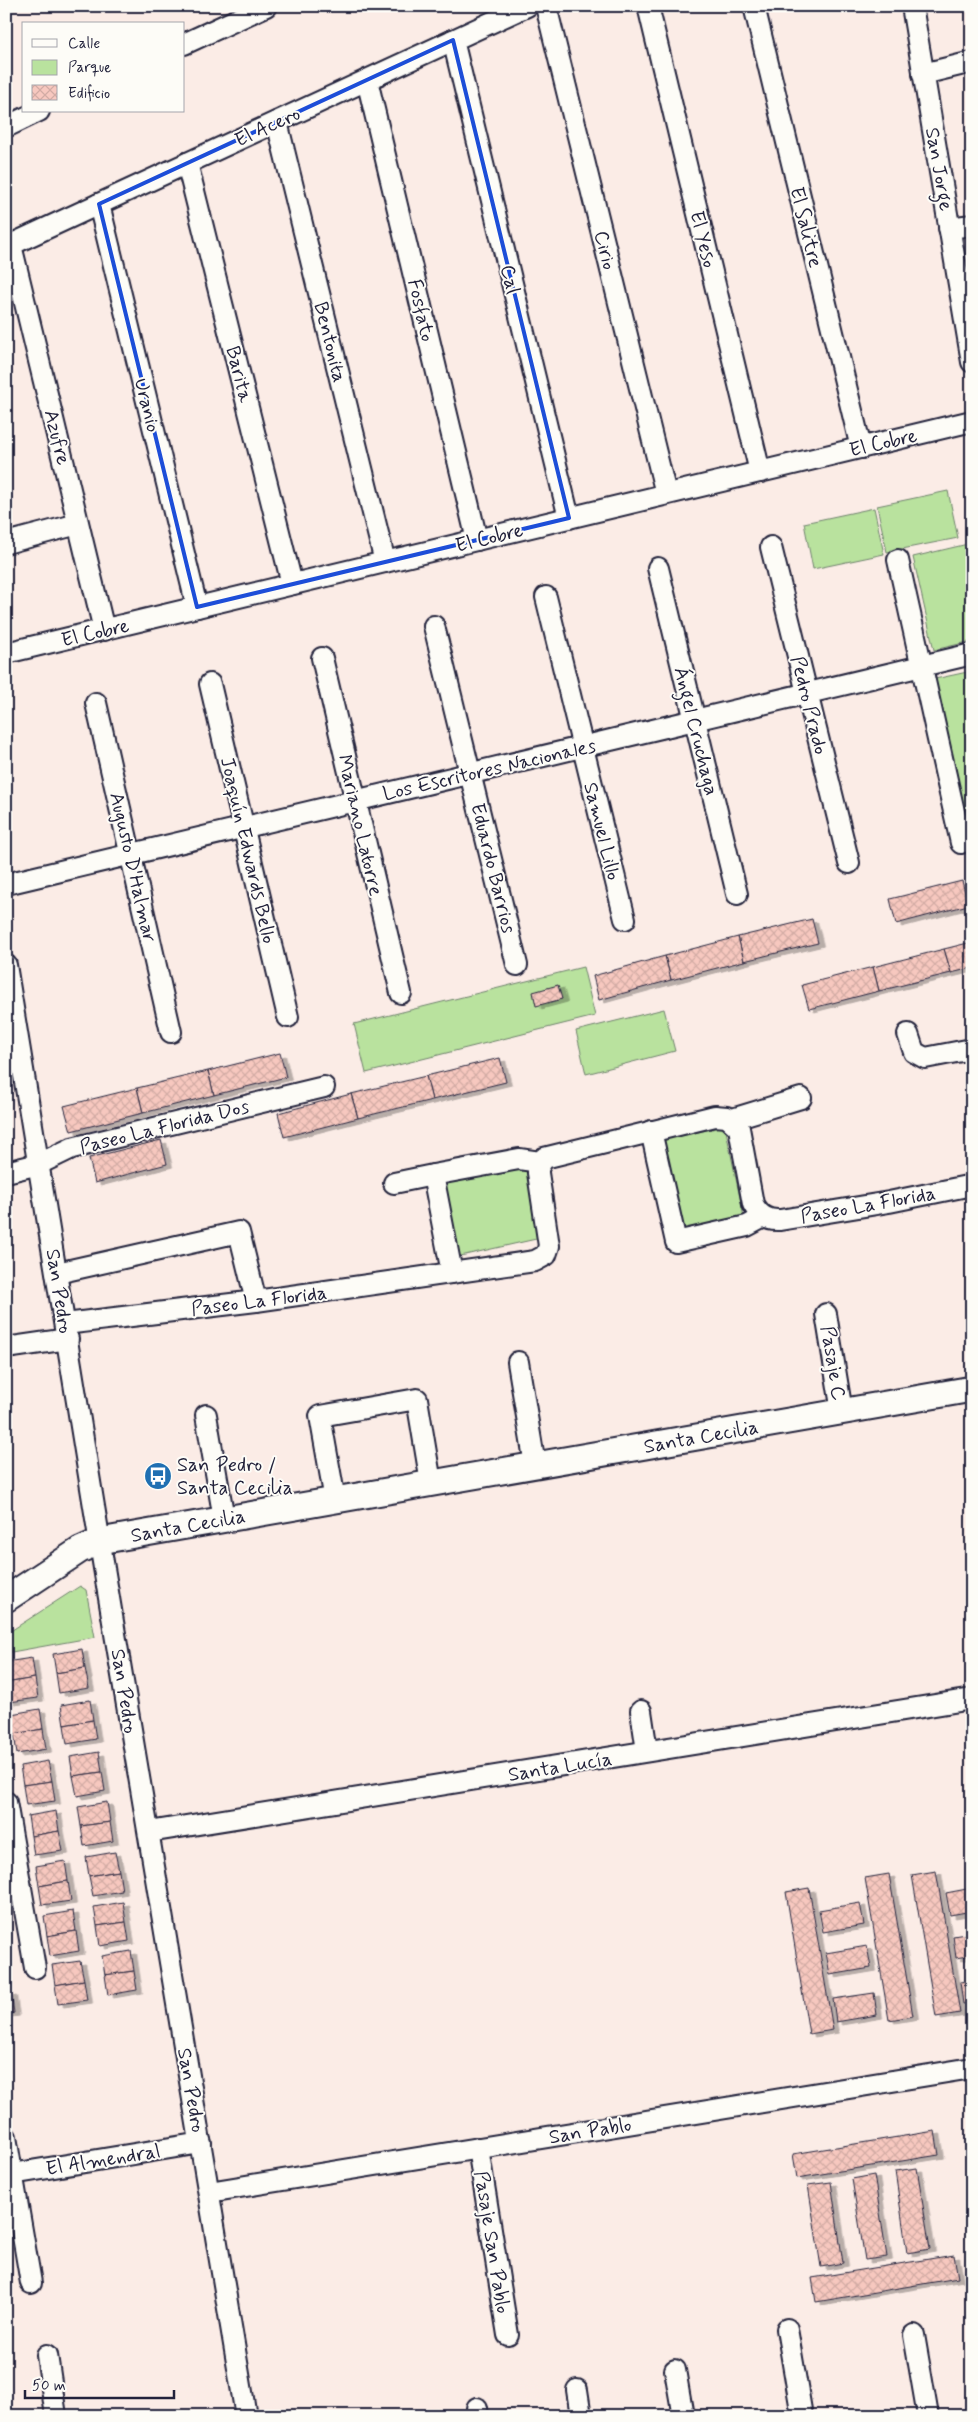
<svg xmlns="http://www.w3.org/2000/svg" width="978" height="2422" font-family="Mynerve,sans-serif">
  <style>
    .green { fill: #b9e29e; stroke: #6e826c }
    .building { fill: url(#building-cross-hatch); stroke: #22223b; filter: url(#shadow) }
    .lines { fill: none; stroke-linecap: round; stroke-linejoin: round }
    .minor-casing { stroke: #22223b; stroke-width: 24 }
    .major-casing { stroke: #22223b; stroke-width: 29 }
    .minor { stroke: #fdfcf7; stroke-width: 20 }
    .major { stroke: #fdfcf7; stroke-width: 25 }
    .marked { fill: none; stroke: #1d4ed8; stroke-width: 4; stroke-linejoin: round }
    .labels { text-anchor: middle; stroke-width: 4; stroke-linejoin: round; paint-order: stroke }
    .street-label { font-size: 20px; fill: #22223b; stroke: #fdfcf7 }
    .poi-label { font-size: 20px; fill: #22223b; stroke: #fdfcf7; text-anchor: start }
  </style>
  <defs>
    <pattern id="building-cross-hatch" width="8" height="8" patternUnits="userSpaceOnUse" patternTransform="scale(1.25)"><rect width="8" height="8" fill="#f7c8bf"/><path d="M0 0l8 8M0 8l8-8" fill="none" stroke="#d3aca5"/></pattern>
    <filter id="shadow"><feDropShadow dx="5.5" dy="3" stdDeviation="0" flood-color="#0004"/></filter>
  </defs>
  <rect width="100%" height="100%" fill="#fbece6"/>
  <filter id="ink" filterUnits="userSpaceOnUse"><feTurbulence type="fractalNoise" baseFrequency=".02" numOctaves="2"/><feDisplacementMap in="SourceGraphic" scale="10" xChannelSelector="R" yChannelSelector="G"/><feConvolveMatrix kernelMatrix="1 2 1 2 8 2 1 2 1" color-interpolation-filters="sRGB"/></filter>
  <g filter="url(#ink)">
    <g class="green">
      <path d="M948 491 958 538 887 552 877 506Z"/>
      <path d="M874 508 884 554 813 569 804 523Z"/>
      <path d="M972 543V641L934 650 913 557Z"/>
      <path d="M972 671V851L935 679Z"/>
      <path d="M583 967 595 1016 366 1073 354 1024Z"/>
      <path d="M664 1009 675 1051 586 1074 576 1031Z"/>
      <path d="M725 1126 745 1222 670 1238 649 1143Z"/>
      <path d="M530 1165 545 1237 456 1257 440 1185Z"/>
      <path d="M80 1586 86 1590 95 1637 6 1653V1634Z"/>
    </g>
    <g class="building">
      <path d="M962 881 968 905 896 924 890 899Z"/>
      <path d="M812 919 818 943 744 961 738 937Z"/>
      <path d="M738 937 744 961 671 980 665 956Z"/>
      <path d="M972 942V968L951 973 944 949Z"/>
      <path d="M944 949 951 973 879 991 873 967Z"/>
      <path d="M665 956 671 980 599 1000 593 976Z"/>
      <path d="M873 967 879 991 809 1009 802 985Z"/>
      <path d="M558 985 562 999 536 1006 533 992Z"/>
      <path d="M280 1053 286 1077 214 1095 208 1071Z"/>
      <path d="M500 1058 506 1082 432 1100 426 1076Z"/>
      <path d="M208 1071 214 1095 143 1113 137 1088Z"/>
      <path d="M426 1076 432 1100 358 1118 351 1094Z"/>
      <path d="M137 1088 143 1113 71 1131 64 1106Z"/>
      <path d="M351 1094 358 1118 284 1137 278 1113Z"/>
      <path d="M161 1140 167 1164 95 1183 89 1158Z"/>
      <path d="M82 1649 85 1668 56 1673 53 1654Z"/>
      <path d="M32 1658 35 1678 6 1683V1662Z"/>
      <path d="M85 1668 89 1688 59 1693 56 1673Z"/>
      <path d="M35 1678 38 1698 9 1702 6 1683Z"/>
      <path d="M90 1700 93 1720 64 1725 61 1705Z"/>
      <path d="M40 1709 43 1729 14 1734 11 1714Z"/>
      <path d="M93 1720 96 1739 67 1744 64 1725Z"/>
      <path d="M43 1729 46 1749 17 1754 14 1734Z"/>
      <path d="M99 1752 102 1772 73 1776 70 1757Z"/>
      <path d="M48 1761 52 1781 23 1785 20 1766Z"/>
      <path d="M102 1772 105 1791 77 1796 73 1776Z"/>
      <path d="M52 1781 55 1801 26 1805 23 1785Z"/>
      <path d="M107 1802 110 1822 81 1826 78 1807Z"/>
      <path d="M56 1811 59 1831 31 1836 28 1816Z"/>
      <path d="M110 1822 113 1841 84 1846 81 1826Z"/>
      <path d="M59 1831 63 1851 34 1855 31 1836Z"/>
      <path d="M115 1852 119 1871 89 1876 86 1857Z"/>
      <path d="M65 1861 68 1881 39 1886 36 1866Z"/>
      <path d="M119 1871 122 1891 93 1896 89 1876Z"/>
      <path d="M936 1871 960 2013 936 2017 912 1875Z"/>
      <path d="M889 1874 913 2016 889 2020 865 1878Z"/>
      <path d="M68 1881 71 1901 42 1905 39 1886Z"/>
      <path d="M809 1888 833 2030 809 2034 786 1892Z"/>
      <path d="M972 1888V1911L950 1915 946 1893Z"/>
      <path d="M123 1902 126 1922 97 1926 94 1907Z"/>
      <path d="M860 1903 864 1925 823 1932 819 1910Z"/>
      <path d="M73 1911 76 1931 47 1936 44 1916Z"/>
      <path d="M126 1922 129 1941 100 1946 97 1926Z"/>
      <path d="M76 1931 79 1951 50 1956 47 1936Z"/>
      <path d="M972 1933V1955L956 1958 953 1936Z"/>
      <path d="M867 1946 871 1968 830 1975 826 1953Z"/>
      <path d="M131 1951 134 1971 105 1975 102 1956Z"/>
      <path d="M80 1961 84 1980 55 1985 52 1965Z"/>
      <path d="M134 1971 137 1990 108 1995 105 1975Z"/>
      <path d="M84 1980 87 2000 58 2004 55 1985Z"/>
      <path d="M972 1980V2003L963 2004 960 1982Z"/>
      <path d="M11 1993 14 2013 6 2014V1994Z"/>
      <path d="M874 1993 877 2015 836 2022 833 1999Z"/>
      <path d="M935 2131 939 2155 797 2178 793 2154Z"/>
      <path d="M917 2168 930 2249 907 2253 895 2171Z"/>
      <path d="M874 2175 887 2257 865 2260 852 2179Z"/>
      <path d="M831 2182 843 2263 821 2267 808 2185Z"/>
      <path d="M954 2255 958 2278 816 2302 812 2278Z"/>
    </g>
    <g class="lines">
      <g class="minor-casing">
        <g id="minor">
          <path d="M546 6 666 494"/>
          <path d="M648 6 760 472"/>
          <path d="M754 6 861 448"/>
          <path d="M912 6 972 362"/>
          <path d="M453 40 569 518"/>
          <path d="M184 44 266 6"/>
          <path d="M923 74 972 62"/>
          <path d="M367 80 477 540"/>
          <path d="M277 122 385 562"/>
          <path d="M6 127 39 111"/>
          <path d="M187 163 292 584"/>
          <path d="M99 204 197 607"/>
          <path d="M949 228 972 225"/>
          <path d="M11 245 104 630"/>
          <path d="M6 247 527 6"/>
          <path d="M6 543 78 524"/>
          <path d="M771 547 849 863"/>
          <path d="M898 560 961 843"/>
          <path d="M658 568 737 894"/>
          <path d="M546 597 625 919"/>
          <path d="M434 626 517 965"/>
          <path d="M6 653 972 421"/>
          <path d="M322 658 401 993"/>
          <path d="M210 684 288 1017"/>
          <path d="M96 703 171 1032"/>
          <path d="M6 884 972 654"/>
          <path d="M6 965 104 1568 246 2416"/>
          <path d="M908 1034 914 1052 925 1058 972 1049"/>
          <path d="M732 1119 801 1098"/>
          <path d="M651 1131 676 1242 747 1226 764 1217"/>
          <path d="M6 1172 39 1164 72 1148 324 1087"/>
          <path d="M394 1183 433 1175"/>
          <path d="M57 1273 239 1232 256 1301"/>
          <path d="M452 1273 433 1175 519 1159 540 1162"/>
          <path d="M826 1314 842 1412"/>
          <path d="M65 1324 256 1301 535 1261 546 1255 549 1246 538 1173V1168L544 1158 715 1116 727 1117 739 1128 753 1204C759 1215 767 1221 780 1220L889 1202 972 1185"/>
          <path d="M6 1348 68 1339"/>
          <path d="M518 1362 535 1465"/>
          <path d="M206 1415 224 1519"/>
          <path d="M335 1500 320 1416 417 1399 431 1483"/>
          <path d="M641 1711 647 1751"/>
          <path d="M6 1802 35 1968"/>
          <path d="M149 1832 972 1699"/>
          <path d="M6 2137 31 2283"/>
          <path d="M478 2148 508 2335"/>
          <path d="M6 2175 201 2143"/>
          <path d="M209 2192 972 2068"/>
          <path d="M787 2329 802 2416"/>
          <path d="M914 2335 928 2416"/>
          <path d="M47 2355 56 2416"/>
          <path d="M675 2370 683 2416"/>
          <path d="M577 2390 581 2416"/>
          <path d="M477 2408 478 2416"/>
        </g>
      </g>
      <g class="major-casing">
        <path id="major" d="M6 1599 80 1550 100 1541 972 1389"/>
      </g>
      <use href="#minor" class="minor"/>
      <use href="#major" class="major"/>
    </g>
  </g>
  <path class="marked" d="M453 40 569 518 197 607 99 204Z"/>
  <defs>
    <g id="bus-disc" transform="scale(1.4375)"><circle r="9.5" fill="#1f6fb2" stroke="#fdfcf7"/><path d="M-5-6H5V4H4V6H2V4H-2V6H-4V4H-5ZM-3.5-4V0h7V-4ZM-3.5 1.2v1.5H-2V1.2ZM2 1.2v1.5H3.5V1.2Z" fill="#fff"/></g>
  </defs>
  <g fill-rule="evenodd">
    <use href="#bus-disc" x="158" y="1476"/>
  </g>
  <g class="labels">
    <g class="street-label">
      <text transform="translate(267 126) rotate(-25)" y="7">El Acero</text>
      <text transform="translate(940 169) rotate(80)" y="7">San Jorge</text>
      <text transform="translate(807 227) rotate(76)" y="7">El Salitre</text>
      <text transform="translate(704 239) rotate(76)" y="7">El Yeso</text>
      <text transform="translate(606 250) rotate(76)" y="7">Cirio</text>
      <text transform="translate(511 279) rotate(76)" y="7">Cal</text>
      <text transform="translate(422 310) rotate(77)" y="7">Fosfato</text>
      <text transform="translate(331 342) rotate(76)" y="7">Bentonita</text>
      <text transform="translate(240 374) rotate(76)" y="7">Barita</text>
      <text transform="translate(148 405) rotate(76)" y="7">Uranio</text>
      <text transform="translate(58 437) rotate(76)" y="7">Azufre</text>
      <text transform="translate(883 442) rotate(-13)" y="7">El Cobre</text>
      <text transform="translate(489 537) rotate(-14)" y="7">El Cobre</text>
      <text transform="translate(95 632) rotate(-13)" y="7">El Cobre</text>
      <text transform="translate(810 705) rotate(76)" y="7">Pedro Prado</text>
      <text transform="translate(697 731) rotate(76)" y="7">Ángel Cruchaga</text>
      <text transform="translate(489 769) rotate(-13)" y="7">Los Escritores Nacionales</text>
      <text transform="translate(361 825) rotate(77)" y="7">Mariano Latorre</text>
      <text transform="translate(603 831) rotate(76)" y="7">Samuel Lillo</text>
      <text transform="translate(249 850) rotate(77)" y="7">Joaquín Edwards Bello</text>
      <text transform="translate(134 867) rotate(77)" y="7">Augusto D'Halmar</text>
      <text transform="translate(494 868) rotate(76)" y="7">Eduardo Barrios</text>
      <text transform="translate(164 1126) rotate(-14)" y="7">Paseo La Florida Dos</text>
      <text transform="translate(868 1204) rotate(-10)" y="7">Paseo La Florida</text>
      <text transform="translate(60 1291) rotate(81)" y="7">San Pedro</text>
      <text transform="translate(259 1300) rotate(-7)" y="7">Paseo La Florida</text>
      <text transform="translate(834 1363) rotate(81)" y="7">Pasaje C</text>
      <text transform="translate(701 1436) rotate(-10)" y="7">Santa Cecilia</text>
      <text transform="translate(188 1525) rotate(-10)" y="7">Santa Cecilia</text>
      <text transform="translate(125 1691) rotate(81)" y="7">San Pedro</text>
      <text transform="translate(560 1766) rotate(-9)" y="7">Santa Lucía</text>
      <text transform="translate(192 2090) rotate(80)" y="7">San Pedro</text>
      <text transform="translate(590 2130) rotate(-9)" y="7">San Pablo</text>
      <text transform="translate(103 2159) rotate(-9)" y="7">El Almendral</text>
      <text transform="translate(493 2242) rotate(81)" y="7">Pasaje San Pablo</text>
    </g>
    <g class="poi-label">
      <text x="177" y="1471">San Pedro /<tspan x="177" dy="23">Santa Cecilia</tspan></text>
    </g>
  </g>
  <rect width="978" height="2422" fill="none" stroke="#fdfcf7" stroke-width="25"/>
  <rect x="12" y="12" width="953" height="2397" fill="none" stroke="#22223b" stroke-width="2" filter="url(#ink)"/>
  <rect x="22" y="22" width="162" height="90" fill="#fdfcf7" stroke="#a5a5ac"/>
  <rect x="32" y="39" width="25" height="8" fill="#fdfcf7" stroke="#a5a5ac"/>
  <text x="68" y="48" font-size="15" fill="#22223b">Calle</text>
  <rect x="32" y="60" width="25" height="15" fill="#b9e29e" stroke="#a5a5ac"/>
  <text x="68" y="72" font-size="15" fill="#22223b">Parque</text>
  <rect x="32" y="85" width="25" height="15" fill="url(#building-cross-hatch)" stroke="#a5a5ac"/>
  <text x="68" y="98" font-size="15" fill="#22223b">Edificio</text>
  <path d="M25 2390v8h149v-8" fill="none" stroke="#22223b" stroke-width="2.5"/>
  <text x="32" y="2390" font-size="15" fill="#22223b" stroke="#fdfcf7" stroke-width="4" paint-order="stroke">50 m</text>
</svg>
